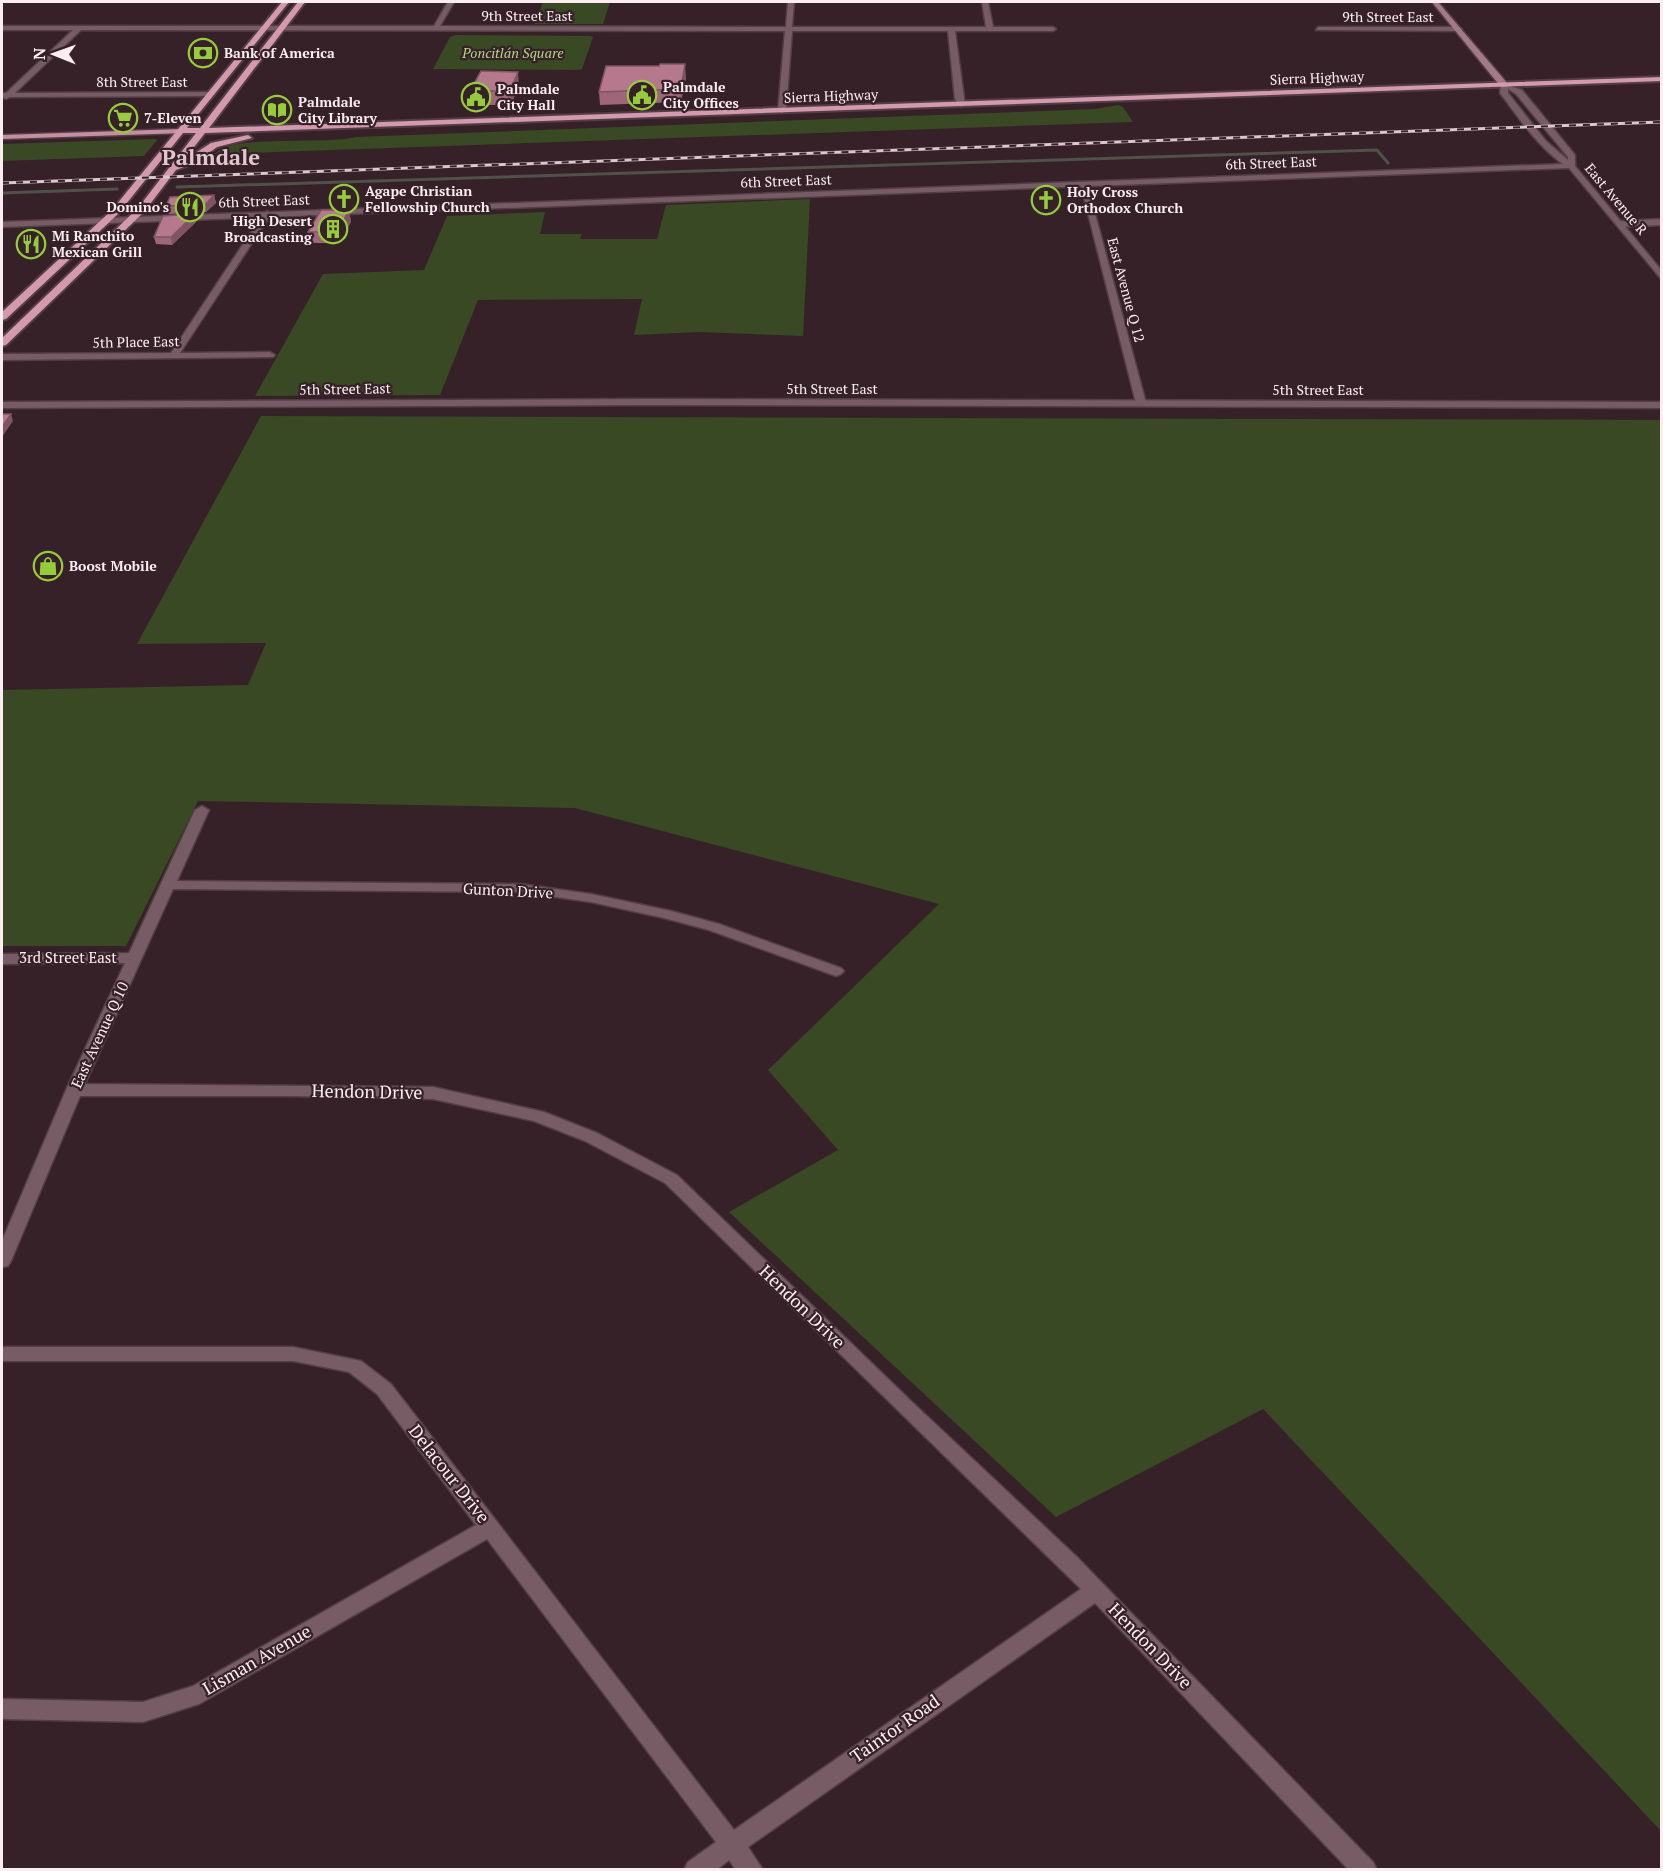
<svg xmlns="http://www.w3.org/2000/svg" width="1663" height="1871" font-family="'PT Serif',serif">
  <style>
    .green { fill: #394924 }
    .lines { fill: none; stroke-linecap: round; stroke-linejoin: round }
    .stream { stroke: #505249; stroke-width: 3 }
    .minor-casing { stroke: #523e44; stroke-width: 3 }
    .tertiary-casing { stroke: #523e44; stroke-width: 3 }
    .secondary-casing { stroke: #523e44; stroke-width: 3 }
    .primary-casing { stroke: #523e44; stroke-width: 3 }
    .trunk-casing { stroke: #523e44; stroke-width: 4 }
    .minor { fill: #775c65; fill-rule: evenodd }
    .tertiary { fill: #775c65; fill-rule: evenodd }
    .secondary { fill: #a37987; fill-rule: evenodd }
    .primary { fill: #c58fa1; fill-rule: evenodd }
    .trunk { fill: #d499ad; fill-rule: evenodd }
    .rail-casing { stroke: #d9c9ce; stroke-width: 3 }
    .rail { stroke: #362128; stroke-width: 2; stroke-dasharray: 7; stroke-linecap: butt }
    .wall { fill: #9d6779 }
    .shaded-wall { fill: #7f5463 }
    .building { fill: #b6788d; stroke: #7f5463; stroke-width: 1.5 }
    .labels { text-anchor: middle; stroke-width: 4.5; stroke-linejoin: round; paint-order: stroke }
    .far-street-label { font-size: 14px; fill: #fcedf2; stroke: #362128 }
    .far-poi-label { font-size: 14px; font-weight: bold; fill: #fcedf2; stroke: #362128; text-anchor: start }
    .far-park-label { font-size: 14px; font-style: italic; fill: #b3d686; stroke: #362128 }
    .street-label { font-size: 15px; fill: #fcedf2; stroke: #362128 }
    .near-street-label { font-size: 18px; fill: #fcedf2; stroke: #362128 }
    .far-town-label { font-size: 22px; font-weight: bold; fill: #e2c6ce; stroke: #362128 }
  </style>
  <rect width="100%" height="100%" fill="#362128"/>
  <g class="green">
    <path d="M543 2H610L603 24H534Z"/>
    <path d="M456 35 590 36 593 37 582 69 578 70 433 69 450 37Z"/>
    <path d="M1118 105 1123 107 1133 122 215 154C229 134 327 145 356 137L1095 109Z"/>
    <path d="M155 139 157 140 144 156 2 161V144Z"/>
    <path d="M810 199 803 336 699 332 634 335 642 299 478 300 440 395 255 396 323 274 424 270 447 216 545 212 540 234H582L580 239H657L666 205Z"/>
    <path d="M261 416 1661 420V1831L1263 1409 1056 1517 729 1212 838 1150 768 1070 939 904 575 808 198 801 126 946H2V690L248 685 266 643 137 644Z"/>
  </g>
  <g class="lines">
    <g class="stream">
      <path d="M177 187 1377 150 1388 163"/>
      <path d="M2 193 117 189"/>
    </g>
    <g class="minor-casing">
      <g id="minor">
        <path d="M448 2H454L440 26 786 27 788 2H794L792 27H986L982 2H988L993 27H1053L1056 29 1053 31H955L965 105 961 107 955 99 948 31H792L786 111 782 113 778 111 785 31 81 30 15 93 211 92 215 94 211 96 10 97 6 99 2 97V93H6L73 30H2V26H434Z"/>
        <path d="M1318 27H1459L1462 29 1459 31 1316 30Z"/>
        <path d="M1080 182 1087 184 1146 403 1145 405 1136 403Z"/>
        <path d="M267 211 271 214 180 353 270 352 275 355 273 357 2 360V354L171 353 263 214Z"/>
        <path d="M1662 219V225L1620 227 1616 224 1620 221Z"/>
        <path d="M202 806 209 810 177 881 520 884 591 894 671 911 719 924 841 968 844 971 841 974 836 976 709 930 664 918 591 902 520 892 173 889 85 1084 433 1087 544 1112 597 1133 677 1175 911 1401 1077 1557 1373 1862 1377 1870H1349L1095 1603 748 1847 763 1870H736L729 1860 716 1870H684L688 1862 716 1842 487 1539 199 1704 143 1722 2 1719V1699L143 1702 193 1686 476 1525 377 1394 349 1372 293 1361H2V1347H293L361 1361 391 1384 734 1830 1081 1589 665 1183 585 1141 534 1121 433 1099 292 1096H80L11 1261 8 1266 2 1267V1241L66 1090 125 963 2 964V954L129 953 195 810Z"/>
      </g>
    </g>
    <g class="tertiary-casing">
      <g id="tertiary">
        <path d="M1501 83 1522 90 1575 155V166L1662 271V280L1569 168 2 227V222L1563 164C1537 146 1519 118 1500 93ZM1508 89 1516 94 1568 157V160L1546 141 1508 93Z"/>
        <path d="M644 399 1662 402V408L644 405 2 408V402Z"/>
      </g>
    </g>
    <g class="secondary-casing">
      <path id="secondary" d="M1432 2H1438L1507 83V87H1501Z"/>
    </g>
    <g class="primary-casing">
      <path id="primary" d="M181 129H184V133L2 139V135Z"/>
    </g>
    <g class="trunk-casing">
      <path id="trunk" d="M282 2H289L187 128H200L298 2H305L209 128 1662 77V81L205 133 183 161 211 143 248 135 252 138 217 147 197 162 176 170 144 212 6 345 2 346V338L138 208 196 133H183L118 214 6 319 2 320V312L112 210Z"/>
    </g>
    <use href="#minor" class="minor"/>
    <use href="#tertiary" class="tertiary"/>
    <use href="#secondary" class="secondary"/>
    <use href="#primary" class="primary"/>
    <use href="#trunk" class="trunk"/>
    <g class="rail-casing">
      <path id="rail" d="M2 183 1662 122"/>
    </g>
    <use href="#rail" class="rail"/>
  </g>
  <g class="wall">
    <path d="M686 77 681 102 600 105 599 92Z"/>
    <path d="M519 85 511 105H471L470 91Z"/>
    <path d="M214 195 216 203 206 212 168 214 166 206Z"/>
    <path d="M349 210 351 222 338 243H310L308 232Z"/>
    <path d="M195 214 196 222 172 245 156 244 154 237Z"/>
  </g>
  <g class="shaded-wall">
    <path d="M685 64 686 77 681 102V89Z"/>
    <path d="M518 72 519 85 511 105 510 91Z"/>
    <path d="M214 195 216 203 206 212 205 205Z"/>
    <path d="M349 210 351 222 338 243 337 232Z"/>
    <path d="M195 214 196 222 172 245 171 237Z"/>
    <path d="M11 414 13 421 2 437V427Z"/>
  </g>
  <g class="building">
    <path d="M660 64H685L681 89 599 92 606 66H659Z"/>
    <path d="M481 71 518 72 510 91H470Z"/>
    <path d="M214 195 205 205 166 206 170 197Z"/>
    <path d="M321 210H349L337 232H308Z"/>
    <path d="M195 214 171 237H154L163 216Z"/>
    <path d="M2 414H11L2 427Z"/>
  </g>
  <defs>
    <g id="bank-ring" transform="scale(1.5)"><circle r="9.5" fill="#362128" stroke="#96cc39" stroke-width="1.5"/><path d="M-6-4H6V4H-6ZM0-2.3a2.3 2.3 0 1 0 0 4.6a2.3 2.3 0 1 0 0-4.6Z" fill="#96cc39"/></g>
    <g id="civic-ring" transform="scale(1.5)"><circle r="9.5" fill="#362128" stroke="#96cc39" stroke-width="1.5"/><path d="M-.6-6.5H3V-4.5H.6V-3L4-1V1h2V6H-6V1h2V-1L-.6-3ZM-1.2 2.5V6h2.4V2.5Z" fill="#96cc39"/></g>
    <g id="library-ring" transform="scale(1.5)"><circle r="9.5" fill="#362128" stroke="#96cc39" stroke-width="1.5"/><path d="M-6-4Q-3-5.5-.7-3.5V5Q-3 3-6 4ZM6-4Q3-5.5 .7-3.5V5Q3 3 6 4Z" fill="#96cc39"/></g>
    <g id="supermarket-ring" transform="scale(1.5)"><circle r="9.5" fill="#362128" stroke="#96cc39" stroke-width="1.5"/><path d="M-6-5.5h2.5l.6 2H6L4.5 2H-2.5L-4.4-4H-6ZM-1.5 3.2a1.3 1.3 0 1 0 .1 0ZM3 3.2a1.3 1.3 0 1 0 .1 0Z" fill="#96cc39"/></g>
    <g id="church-ring" transform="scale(1.5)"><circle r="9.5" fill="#362128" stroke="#96cc39" stroke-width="1.5"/><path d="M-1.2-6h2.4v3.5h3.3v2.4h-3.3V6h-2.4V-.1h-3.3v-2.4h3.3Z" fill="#96cc39"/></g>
    <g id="restaurant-ring" transform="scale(1.5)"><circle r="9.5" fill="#362128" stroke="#96cc39" stroke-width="1.5"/><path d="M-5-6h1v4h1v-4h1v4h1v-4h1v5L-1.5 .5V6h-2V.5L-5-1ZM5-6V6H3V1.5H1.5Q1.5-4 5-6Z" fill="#96cc39"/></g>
    <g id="building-ring" transform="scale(1.5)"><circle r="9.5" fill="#362128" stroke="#96cc39" stroke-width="1.5"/><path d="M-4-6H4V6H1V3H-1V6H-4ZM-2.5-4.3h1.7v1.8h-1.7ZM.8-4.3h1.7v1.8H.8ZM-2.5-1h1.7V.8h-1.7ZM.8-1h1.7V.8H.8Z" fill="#96cc39"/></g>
    <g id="shop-ring" transform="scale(1.5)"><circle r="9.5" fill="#362128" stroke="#96cc39" stroke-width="1.5"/><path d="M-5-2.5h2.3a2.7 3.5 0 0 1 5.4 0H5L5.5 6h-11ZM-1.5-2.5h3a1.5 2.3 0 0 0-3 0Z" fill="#96cc39"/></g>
  </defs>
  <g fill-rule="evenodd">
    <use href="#bank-ring" x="203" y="53"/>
    <use href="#civic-ring" x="642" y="95"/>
    <use href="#civic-ring" x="476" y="97"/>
    <use href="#library-ring" x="277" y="110"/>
    <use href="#supermarket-ring" x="123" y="118"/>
    <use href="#church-ring" x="344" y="199"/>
    <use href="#church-ring" x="1046" y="200"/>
    <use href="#restaurant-ring" x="190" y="207"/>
    <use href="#building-ring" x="333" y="229"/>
    <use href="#restaurant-ring" x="31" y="244"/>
    <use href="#shop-ring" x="48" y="566"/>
  </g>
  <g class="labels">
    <g class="far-street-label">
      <text x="527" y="21">9th Street East</text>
      <text x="1388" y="22">9th Street East</text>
      <text transform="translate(1317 78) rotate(-2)" y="5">Sierra Highway</text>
      <text x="142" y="87">8th Street East</text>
      <text transform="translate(831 96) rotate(-2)" y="5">Sierra Highway</text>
      <text transform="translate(1271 163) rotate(-2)" y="5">6th Street East</text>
      <text transform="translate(786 181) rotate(-2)" y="5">6th Street East</text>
      <text transform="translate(1616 199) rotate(50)" y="5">East Avenue R</text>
      <text transform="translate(264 201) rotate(-2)" y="5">6th Street East</text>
      <text transform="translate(1126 290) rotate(75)" y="5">East Avenue Q 12</text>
      <text transform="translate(136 342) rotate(-1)" y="5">5th Place East</text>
      <text transform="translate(345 389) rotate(-1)" y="5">5th Street East</text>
      <text x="832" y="394">5th Street East</text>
      <text x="1318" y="395">5th Street East</text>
    </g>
    <g class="far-poi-label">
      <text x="224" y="58">Bank of America</text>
      <text x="663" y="92">Palmdale<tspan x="663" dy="16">City Offices</tspan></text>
      <text x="497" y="94">Palmdale<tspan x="497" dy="16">City Hall</tspan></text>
      <text x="298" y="107">Palmdale<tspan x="298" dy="16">City Library</tspan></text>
      <text x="144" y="123">7-Eleven</text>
      <text x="365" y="196">Agape Christian<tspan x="365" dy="16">Fellowship Church</tspan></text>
      <text x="1067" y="197">Holy Cross<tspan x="1067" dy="16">Orthodox Church</tspan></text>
      <text x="169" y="212" text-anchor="end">Domino's</text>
      <text x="312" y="226" text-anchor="end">High Desert<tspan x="312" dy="16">Broadcasting</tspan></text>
      <text x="52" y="241">Mi Ranchito<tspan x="52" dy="16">Mexican Grill</tspan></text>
      <text x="69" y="571">Boost Mobile</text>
    </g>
    <g class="far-park-label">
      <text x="513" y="58">Poncitlán Square</text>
    </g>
    <g class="street-label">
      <text transform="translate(508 891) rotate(3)" y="5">Gunton Drive</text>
      <text x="68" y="963">3rd Street East</text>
      <text transform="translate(100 1035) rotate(-65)" y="5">East Avenue Q 10</text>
    </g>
    <g class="near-street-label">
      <text transform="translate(367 1092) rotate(1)" y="6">Hendon Drive</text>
      <text transform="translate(802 1307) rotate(44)" y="6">Hendon Drive</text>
      <text transform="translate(449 1474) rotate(52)" y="6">Delacour Drive</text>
      <text transform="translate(1150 1646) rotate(46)" y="6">Hendon Drive</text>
      <text transform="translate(257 1660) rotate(-30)" y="6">Lisman Avenue</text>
      <text transform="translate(895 1729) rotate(-35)" y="6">Taintor Road</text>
    </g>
    <g class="far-town-label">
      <text x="211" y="165">Palmdale</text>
    </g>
  </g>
  <rect width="1663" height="1871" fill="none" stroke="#fcedf2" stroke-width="6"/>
  <g transform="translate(54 54) rotate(271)" stroke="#362128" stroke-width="4.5" paint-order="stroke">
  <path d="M0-4.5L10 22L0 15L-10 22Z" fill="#fcedf2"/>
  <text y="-9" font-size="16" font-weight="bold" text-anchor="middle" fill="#fcedf2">N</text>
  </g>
</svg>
